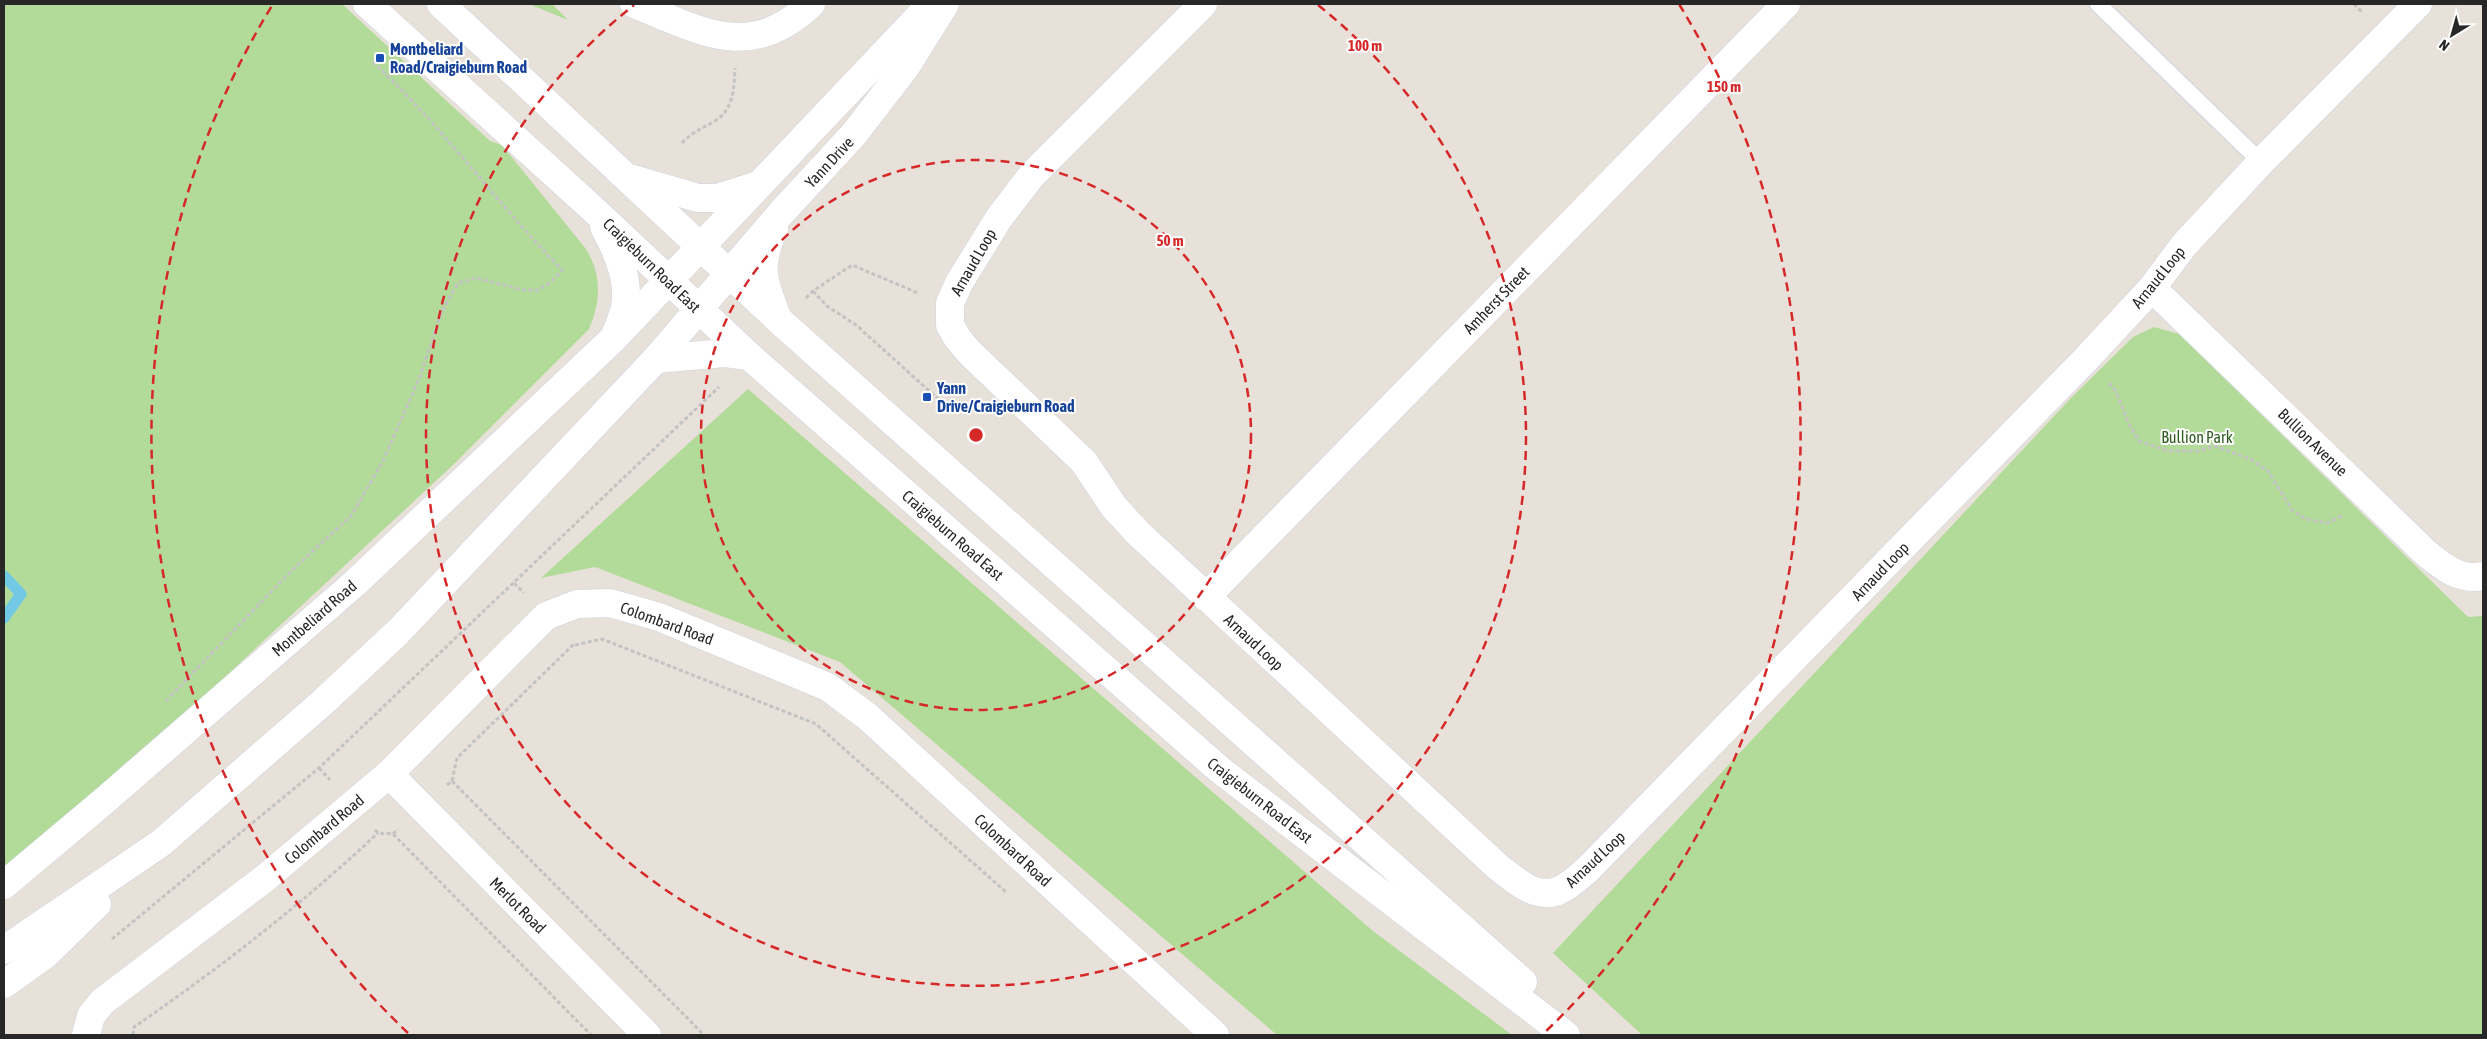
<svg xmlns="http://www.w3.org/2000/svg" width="2487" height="1039" font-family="'Asap Condensed',sans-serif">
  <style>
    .green { fill: #b2db99 }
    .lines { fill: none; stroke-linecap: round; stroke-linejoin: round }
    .stream { stroke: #72c9e4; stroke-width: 11 }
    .lane-casing { stroke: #ced2df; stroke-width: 18 }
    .street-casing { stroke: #ced2df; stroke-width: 29 }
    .secondary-casing { stroke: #ced2df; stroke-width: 29 }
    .path { stroke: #c3c3c3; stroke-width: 3; stroke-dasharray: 4 2.5; stroke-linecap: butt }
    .lane { stroke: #fff; stroke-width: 16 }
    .street { stroke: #fff; stroke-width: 28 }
    .secondary { stroke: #fff; stroke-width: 28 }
    .ring { fill: none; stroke: #d62828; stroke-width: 2.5; stroke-dasharray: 9 6 }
    .transit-dot { fill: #1a4fb4; stroke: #fff; stroke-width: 2 }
    .labels { text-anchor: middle; stroke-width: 4; stroke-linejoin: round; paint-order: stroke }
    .transit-label { font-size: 16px; font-weight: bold; fill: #164399; stroke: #fff; text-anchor: start }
    .street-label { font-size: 16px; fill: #272727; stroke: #fff }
    .park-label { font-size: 16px; fill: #2d5c1e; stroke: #fff }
    .centre { fill: #d62828; stroke: #fff; stroke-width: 2.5 }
    .ring-label { font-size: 15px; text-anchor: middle; font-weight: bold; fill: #d62828; stroke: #fff; stroke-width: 4; stroke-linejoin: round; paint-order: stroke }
  </style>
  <rect width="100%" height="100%" fill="#e8e1d9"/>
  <g class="green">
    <path d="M4 4H342L490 141 502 145 586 249C602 275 601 301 589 329L453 465 144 752 4 867Z"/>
    <path d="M529 4H552L568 20Z"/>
    <path d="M2154 327 2179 334 2468 617 2483 616V1035H1642L1553 953 2070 399 2133 337Z"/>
    <path d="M748 389 1373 931 1512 1035H1277L840 662 595 567 541 578Z"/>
  </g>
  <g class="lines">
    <path class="stream" d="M4 576 21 594 4 618"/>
    <g class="lane-casing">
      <path id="lane" d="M2098 4 2261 162"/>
    </g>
    <g class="street-casing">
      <g id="street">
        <path d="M634 4C702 31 749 62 811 4"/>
        <path d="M1203 4 1032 175 999 218 959 283 950 303V325L958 339 970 353 1084 462 1114 507 1138 533 1498 867C1515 880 1537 901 1560 890 1570 886 1580 876 1588 869L2086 359 2152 288 2184 245 2261 162 2418 4"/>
        <path d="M2152 288 2426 553C2443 567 2460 581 2483 576"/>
        <path d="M1206 597 1786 4"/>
        <path d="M389 774 647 1035"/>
        <path d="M86 1035 91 1016 102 1002 264 879 389 774 546 616 577 604 610 603 659 617 828 687 868 717 1215 1035"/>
      </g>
    </g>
    <g class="secondary-casing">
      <g id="secondary">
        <path d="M367 4 594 210 749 356 1220 770 1566 1035"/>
        <path d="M441 4 782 323 1523 982"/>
        <path d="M633 179 698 198H717L758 185"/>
        <path d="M604 227C617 250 630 280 625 307 623 316 619 325 616 333"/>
        <path d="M774 229C758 266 762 278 776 314"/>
        <path d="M656 359 725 353 749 356"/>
        <path d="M4 885 104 801 355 583 613 339 930 5"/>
        <path d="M4 950 161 843 322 703 399 631 656 359 782 212 854 134 905 68 945 4"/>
        <path d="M4 984 46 954 97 904"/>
      </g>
    </g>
    <g class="path">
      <path d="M2354 4 2363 13"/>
      <path d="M682 143C692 132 703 128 715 121 734 109 734 88 735 68"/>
      <path d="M813 291 827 306 856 325 955 414"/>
      <path d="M806 298 813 291 852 265 918 293"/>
      <path d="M2109 383 2115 390 2131 428 2139 441 2168 451H2199L2215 446 2231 452 2252 460 2268 471 2292 510 2306 519 2327 523 2342 516"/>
      <path d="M514 583 524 593"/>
      <path d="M575 645 602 639 816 724 1006 892"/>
      <path d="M166 701 291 571 351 516 383 461 419 379 442 311 458 283 476 278 523 290H538L552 281 562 270C496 202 441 125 372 61"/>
      <path d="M319 768 330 780"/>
      <path d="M452 781 457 758 574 644"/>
      <path d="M447 785 452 781 704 1035"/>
      <path d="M375 830 378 833 393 834 591 1035"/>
      <path d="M393 834 398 829"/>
      <path d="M112 939 319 768 719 387"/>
      <path d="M133 1035 134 1027C220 968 302 904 378 833"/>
    </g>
    <use href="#lane" class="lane"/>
    <use href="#street" class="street"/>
    <use href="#secondary" class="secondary"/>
  </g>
  <g class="ring">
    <circle cx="976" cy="435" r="275"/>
    <path d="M1318 5A550 550 0 1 1 634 5"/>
    <path d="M408 1033A825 825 0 0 1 273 4M1679 4A825 825 0 0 1 1544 1033"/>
  </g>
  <g class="transit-dot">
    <rect x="375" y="53" width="10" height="10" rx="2.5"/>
    <rect x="922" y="392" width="10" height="10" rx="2.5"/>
  </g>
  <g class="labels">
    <g class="transit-label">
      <text x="390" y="55">Montbeliard<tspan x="390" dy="18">Road/Craigieburn Road</tspan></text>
      <text x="937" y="394">Yann<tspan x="937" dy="18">Drive/Craigieburn Road</tspan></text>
    </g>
    <g class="street-label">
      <text transform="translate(829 162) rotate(-47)" y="6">Yann Drive</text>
      <text transform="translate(973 262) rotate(-60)" y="6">Arnaud Loop</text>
      <text transform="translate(652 265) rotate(44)" y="6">Craigieburn Road East</text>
      <text transform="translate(2158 277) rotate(-51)" y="6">Arnaud Loop</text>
      <text transform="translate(1496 300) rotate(-46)" y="6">Amherst Street</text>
      <text transform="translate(2313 442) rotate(44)" y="6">Bullion Avenue</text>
      <text transform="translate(953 535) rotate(41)" y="6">Craigieburn Road East</text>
      <text transform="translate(1880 571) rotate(-46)" y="6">Arnaud Loop</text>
      <text transform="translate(314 618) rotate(-41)" y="6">Montbeliard Road</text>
      <text transform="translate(667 623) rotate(20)" y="6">Colombard Road</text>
      <text transform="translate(1254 642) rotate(43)" y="6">Arnaud Loop</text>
      <text transform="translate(1260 800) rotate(38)" y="6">Craigieburn Road East</text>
      <text transform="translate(324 829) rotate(-40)" y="6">Colombard Road</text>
      <text transform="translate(1013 850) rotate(43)" y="6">Colombard Road</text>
      <text transform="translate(1595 859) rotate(-43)" y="6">Arnaud Loop</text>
      <text transform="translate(518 905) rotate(45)" y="6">Merlot Road</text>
    </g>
    <g class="park-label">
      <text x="2197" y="443">Bullion Park</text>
    </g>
  </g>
  <circle cx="976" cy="435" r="8" class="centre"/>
  <g class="ring-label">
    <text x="1365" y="51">100 m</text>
    <text x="1724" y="92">150 m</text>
    <text x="1170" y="246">50 m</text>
  </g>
  <rect width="2487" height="1039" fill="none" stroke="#272727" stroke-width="10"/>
  <g transform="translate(2452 35) rotate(217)" stroke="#ffffff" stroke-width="4" paint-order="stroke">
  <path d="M0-4L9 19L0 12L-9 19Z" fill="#272727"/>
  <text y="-8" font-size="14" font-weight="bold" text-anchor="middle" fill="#272727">N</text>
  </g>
</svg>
